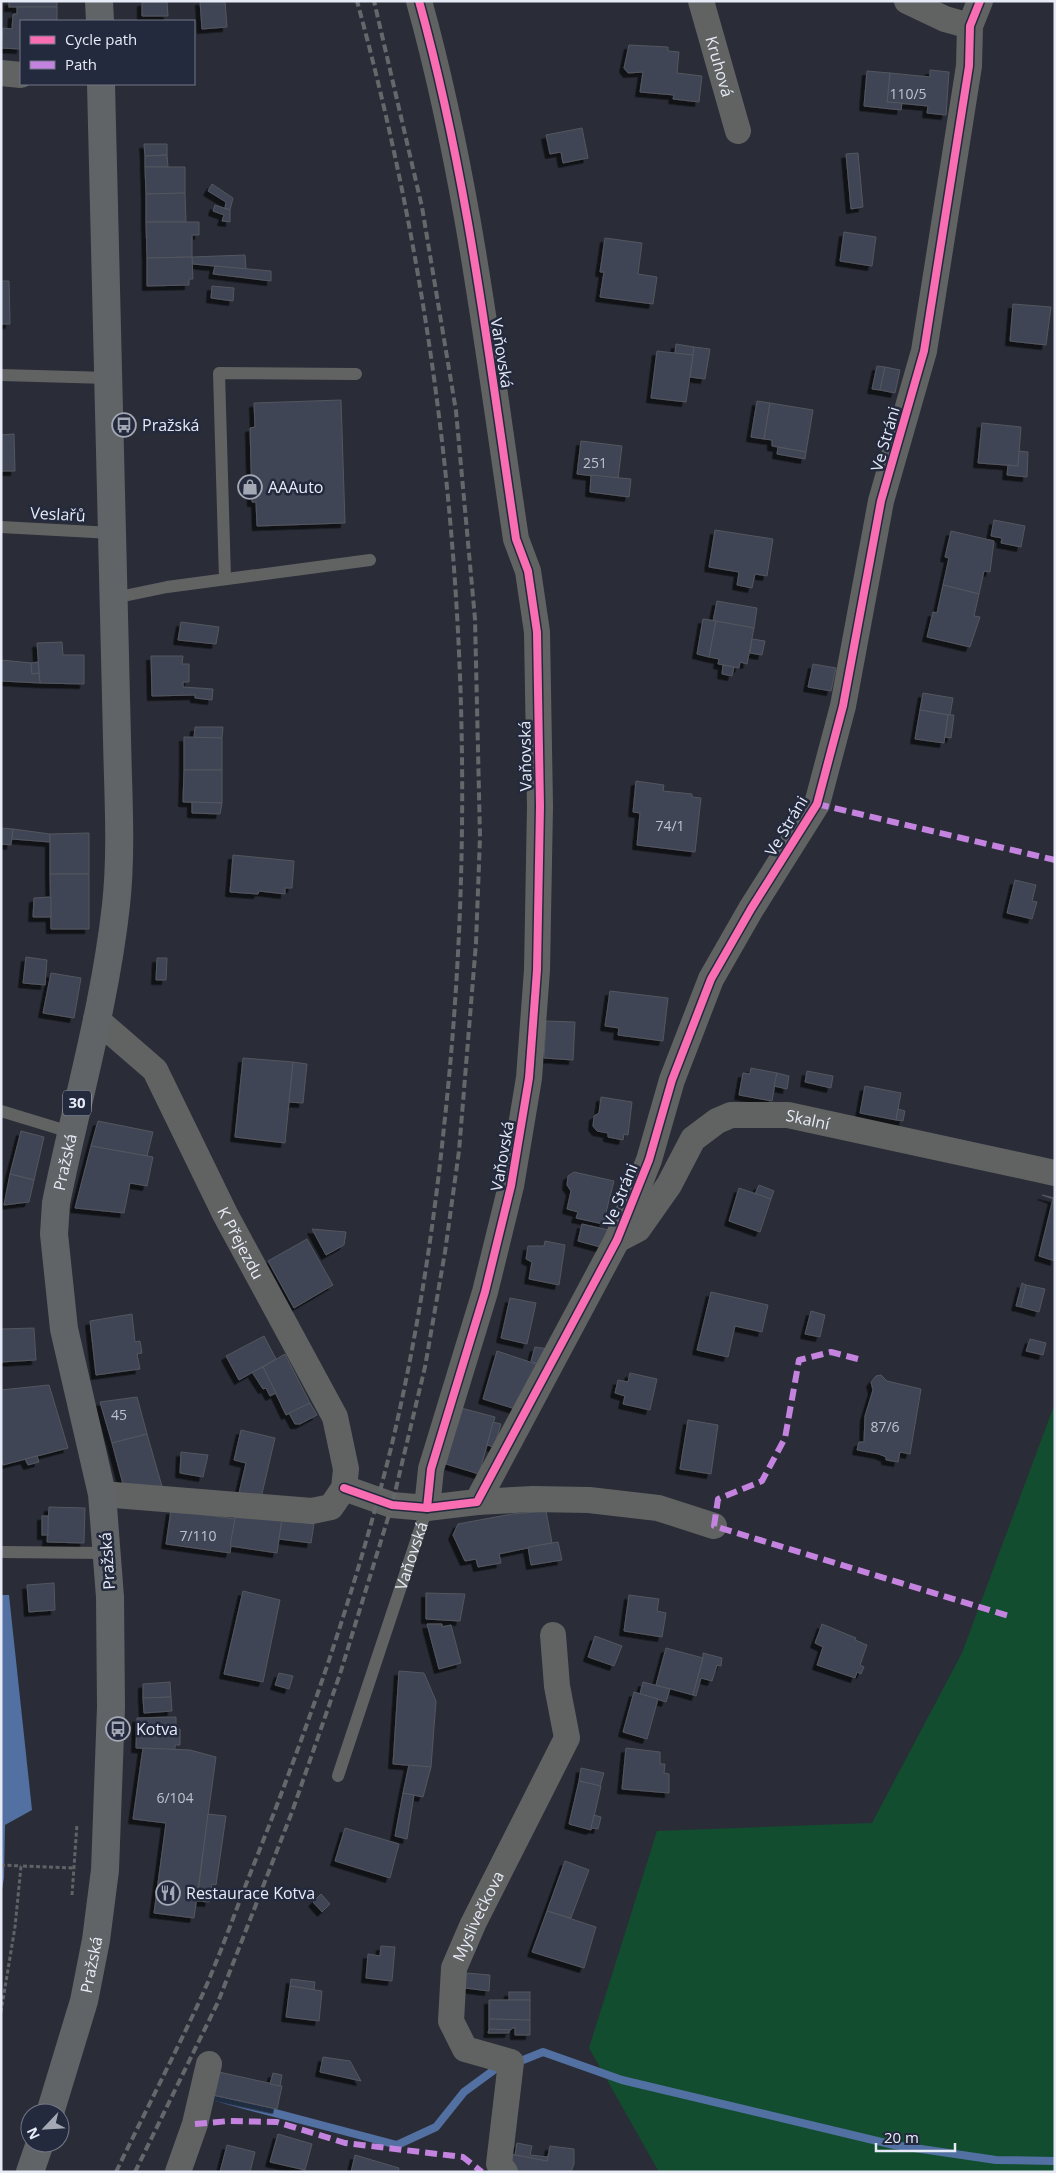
<svg xmlns="http://www.w3.org/2000/svg" width="1056" height="2173" font-family="'Open Sans',sans-serif">
  <style>
    .green { fill: #114d2e }
    .water { fill: #5270a1 }
    .lines { fill: none; stroke-linecap: round; stroke-linejoin: round }
    .stream { stroke: #5270a1; stroke-width: 8 }
    .building { fill: #414554; stroke: #53565f; filter: url(#shadow) }
    .path { stroke: #606365; stroke-width: 3; stroke-dasharray: 4 2.5; stroke-linecap: butt }
    .service { stroke: #616363; stroke-width: 12 }
    .minor { stroke: #616363; stroke-width: 26 }
    .primary { stroke: #616466; stroke-width: 28 }
    .rail { stroke: #65686b; stroke-width: 4; stroke-dasharray: 8 4; stroke-linecap: butt }
    .quiet { stroke: #c483df; stroke-width: 6; stroke-dasharray: 12 6; stroke-linecap: butt }
    .cycleway-casing { stroke: #242a3d; stroke-width: 11 }
    .cycleway { stroke: #f96db3; stroke-width: 8 }
    .labels { text-anchor: middle; stroke-width: 5; stroke-linejoin: round; paint-order: stroke }
    .number-label { font-size: 14px; fill: #bdc2ce }
    .shield { fill: #242a3d; stroke: #acb1bf; stroke-width: 1 }
    .shield-label { font-size: 15px; font-weight: bold; fill: #e6ebf7 }
    .street-label { font-size: 16px; fill: #e6ebf7; stroke: #242a3d }
    .poi-label { font-size: 16px; fill: #e6ebf7; stroke: #242a3d; text-anchor: start }
  </style>
  <defs>
    <filter id="shadow"><feDropShadow dx="-4.5" dy="4.5" stdDeviation="0" flood-color="#0009"/></filter>
  </defs>
  <rect width="100%" height="100%" fill="#2a2d37"/>
  <path class="green" d="M1055 1403V2172H659L589 2048 657 1831 872 1823 962 1653Z"/>
  <path class="water" d="M1 1595H9L32 1810 5 1825 4 1878 1 1895Z"/>
  <g class="lines">
    <g class="stream">
      <path d="M523 2060 543 2052 622 2080 894 2145 996 2160 1055 2161"/>
      <path d="M214 2097 397 2145 436 2127 464 2092 494 2070"/>
    </g>
  </g>
  <g class="building">
    <rect x="9" y="1" width="48" height="6"/>
    <path d="M200 1H225L227 27 202 29Z"/>
    <path d="M142 2H167L168 16H142Z"/>
    <path d="M17 7H57V21H21V49L1 48 3 28 12 29 13 14H17Z"/>
    <path d="M629 45 668 47V51L679 52 677 73 702 76 699 102 673 99 674 95 640 92 643 72 628 73 624 68Z"/>
    <path d="M930 70 949 72 946 115 927 113 928 106 887 102 890 73 930 77Z"/>
    <path d="M867 71 890 73 887 102 902 103 901 110 864 106Z"/>
    <path d="M582 128 588 158 563 163 561 152 550 154 546 135Z"/>
    <path d="M144 144H167V155L145 156Z"/>
    <path d="M858 153 863 207 851 209 846 154Z"/>
    <path d="M167 155 168 167H145V156Z"/>
    <path d="M145 167H185V193L146 194Z"/>
    <path d="M212 184 233 198 230 210 225 208 226 202 208 191Z"/>
    <path d="M185 193 186 222H146V194Z"/>
    <path d="M215 205 230 210V222L222 221 224 215 213 211Z"/>
    <path d="M146 222H199V235H192V257L147 258Z"/>
    <path d="M844 232 876 237 872 266 840 261Z"/>
    <path d="M605 238 642 243 638 274 657 277 653 304 600 297 604 272H600Z"/>
    <path d="M245 255 246 269 193 264 192 257Z"/>
    <path d="M192 257 193 279H189V285L147 286V258Z"/>
    <path d="M215 266 271 271V281L213 274Z"/>
    <path d="M1 281H9L10 324H1Z"/>
    <path d="M212 286 234 288 233 301 211 298Z"/>
    <path d="M1013 304 1051 307 1046 345 1010 341Z"/>
    <path d="M676 344 694 347 693 355 675 353Z"/>
    <path d="M694 347 710 349 705 379 690 377Z"/>
    <path d="M657 351 693 355 686 402 651 398Z"/>
    <path d="M877 366 885 367 880 390 872 389Z"/>
    <path d="M885 367 900 370 895 393 880 390Z"/>
    <path d="M341 400 345 523 257 526 256 502H252L250 428 255 427 254 403Z"/>
    <path d="M757 401 770 403 764 439 751 437Z"/>
    <path d="M770 403 813 410 806 452 772 446V440L764 439Z"/>
    <path d="M982 423 1021 427 1018 466 978 463Z"/>
    <path d="M14 434 15 471H1V435Z"/>
    <path d="M581 441 622 446 618 479 577 474Z"/>
    <path d="M778 447 806 452 805 459 777 454Z"/>
    <path d="M1019 451 1028 452 1027 477 1007 475 1008 465 1018 466Z"/>
    <path d="M591 475 631 479 629 497 590 492Z"/>
    <path d="M994 520 1025 526 1021 547 1001 543 1002 538 991 536Z"/>
    <path d="M715 530 773 539 767 576 755 574 752 588 737 585 739 572 709 567Z"/>
    <path d="M951 531 994 541 990 572 984 571 979 594 943 585 949 558 945 557Z"/>
    <path d="M943 585 979 594 974 616 980 617 970 647 927 637 933 612 937 613Z"/>
    <path d="M717 601 757 608 754 628 713 621Z"/>
    <path d="M703 619 716 621 709 657 697 654Z"/>
    <path d="M716 621 754 628 747 664 740 662 739 668 718 664 719 659 709 657Z"/>
    <path d="M181 622 219 627 216 644 178 640Z"/>
    <path d="M752 639 765 641 762 655 750 653Z"/>
    <path d="M62 642 63 655H84V684L40 683 37 643Z"/>
    <path d="M151 656H183L182 664H189V682H183V687L213 689 212 700 195 698V695L152 696Z"/>
    <path d="M1 660 31 663 32 674 39 673 40 683 1 681Z"/>
    <path d="M38 662 39 673 32 674 31 663Z"/>
    <path d="M813 664 836 668 831 691 808 687Z"/>
    <path d="M723 665 734 667 732 676 722 674Z"/>
    <path d="M923 693 953 698 950 715 920 710Z"/>
    <path d="M920 710 948 715 944 743 915 739Z"/>
    <path d="M948 715H954L951 738 945 737Z"/>
    <path d="M195 727H223L222 738H194Z"/>
    <path d="M184 737 222 738V770H184Z"/>
    <path d="M184 770H222V803L183 802Z"/>
    <path d="M636 781 664 785 663 791 692 794V797L701 798 695 852 637 845 640 813 633 812Z"/>
    <path d="M192 802 222 803 220 814 192 813Z"/>
    <path d="M1 828 13 829 11 845 1 844Z"/>
    <path d="M13 829 50 834V842L12 839Z"/>
    <path d="M89 833V874H50V834Z"/>
    <path d="M233 855 294 861 292 888H285V894L259 891 258 894 230 892Z"/>
    <path d="M50 874H89V929H51Z"/>
    <path d="M1015 880 1036 885 1032 901 1037 902 1032 919 1007 913Z"/>
    <path d="M51 897V917H33L34 898Z"/>
    <path d="M26 957 47 960 45 985 23 983Z"/>
    <path d="M157 958H167L166 980H156Z"/>
    <path d="M51 973 81 978 74 1018 43 1013Z"/>
    <path d="M610 991 668 998 663 1041 618 1035 619 1028 605 1026Z"/>
    <path d="M546 1021 575 1022 573 1060 544 1058Z"/>
    <path d="M243 1058 293 1062 285 1143 235 1137Z"/>
    <path d="M293 1062 307 1064 303 1103 289 1102Z"/>
    <path d="M751 1068 777 1073 772 1101 739 1095 743 1073 750 1074Z"/>
    <path d="M807 1071 833 1076 831 1088 805 1082Z"/>
    <path d="M777 1073 789 1076 787 1089 774 1086Z"/>
    <path d="M865 1086 901 1093 896 1120 860 1113Z"/>
    <path d="M601 1097 632 1102 628 1135 624 1134 623 1140 608 1137V1133L597 1131 593 1126 594 1116 599 1113Z"/>
    <path d="M898 1109 905 1111 903 1121 896 1120Z"/>
    <path d="M98 1121 153 1132 147 1156 91 1146Z"/>
    <path d="M21 1131 44 1137 34 1180 10 1174Z"/>
    <path d="M91 1146 153 1157 147 1186 130 1183 124 1213 75 1208Z"/>
    <path d="M574 1172 614 1181 603 1224 576 1218 578 1212 567 1209 571 1191 567 1185 568 1176Z"/>
    <path d="M10 1174 34 1180 29 1202 4 1205Z"/>
    <path d="M759 1185 774 1191 771 1199 755 1194Z"/>
    <path d="M739 1188 771 1199 760 1232 729 1221Z"/>
    <path d="M1042 1195 1055 1198V1261L1039 1256 1053 1199Z"/>
    <path d="M582 1224 613 1231 604 1248 578 1241Z"/>
    <path d="M312 1229 346 1232 344 1245 326 1255Z"/>
    <path d="M307 1239 333 1285 294 1308 268 1261Z"/>
    <path d="M545 1241 565 1245 559 1285 529 1279 532 1262 526 1259 528 1246H544Z"/>
    <path d="M1022 1283 1026 1285 1021 1307 1016 1306Z"/>
    <path d="M1026 1285 1045 1289 1039 1312 1021 1307Z"/>
    <path d="M711 1292 768 1305 762 1332 735 1326 728 1357 697 1350Z"/>
    <path d="M510 1298 536 1303 527 1344 501 1338Z"/>
    <path d="M811 1311 825 1315 820 1337 805 1334Z"/>
    <path d="M132 1314 135 1342 140 1341 142 1353 137 1354 140 1369 96 1375 90 1321Z"/>
    <path d="M34 1328 36 1360 1 1362V1329Z"/>
    <path d="M264 1336 276 1359 239 1380 226 1356Z"/>
    <path d="M1030 1339 1046 1343 1043 1355 1026 1351Z"/>
    <path d="M535 1347 549 1349 540 1365 531 1361Z"/>
    <path d="M497 1351 539 1365 519 1410 483 1399Z"/>
    <path d="M285 1354 310 1403 286 1415 263 1367Z"/>
    <path d="M263 1367 276 1393 270 1396 266 1388 263 1389 252 1372Z"/>
    <path d="M630 1373 657 1379 650 1410 623 1404 625 1396 615 1393 618 1380 628 1382Z"/>
    <path d="M881 1375 887 1381 921 1389 910 1454 900 1452 898 1462 886 1460V1457L879 1454 857 1450 859 1442H864L865 1416 873 1390 871 1382 876 1376Z"/>
    <path d="M49 1385 68 1448 3 1465 1 1457V1390Z"/>
    <path d="M137 1397 147 1434 112 1443 100 1402Z"/>
    <path d="M310 1403 317 1415 300 1424H295L289 1413Z"/>
    <path d="M461 1408 495 1417 479 1474 446 1464Z"/>
    <path d="M688 1420 718 1425 711 1474 680 1469Z"/>
    <path d="M493 1422 501 1424 494 1447 487 1445Z"/>
    <path d="M241 1430 275 1438 261 1498 239 1493 246 1463 234 1460Z"/>
    <path d="M147 1434 163 1490 124 1488 112 1443Z"/>
    <path d="M181 1452 208 1455 203 1477 180 1473Z"/>
    <path d="M37 1456 39 1462 28 1465 25 1459Z"/>
    <path d="M49 1507 85 1508 84 1543 47 1542Z"/>
    <path d="M171 1510 235 1519 230 1553 166 1544Z"/>
    <path d="M546 1511 552 1543 499 1554 501 1563 478 1567 476 1559 465 1561 453 1535 458 1524 512 1514Z"/>
    <path d="M236 1513 282 1519 277 1553 230 1546Z"/>
    <rect x="42" y="1516" width="6" height="19"/>
    <path d="M282 1519 314 1524 311 1543 279 1539Z"/>
    <path d="M558 1542 562 1560 531 1565 528 1547Z"/>
    <path d="M54 1583 55 1610 29 1612 27 1585Z"/>
    <path d="M243 1591 280 1600 263 1682 224 1674Z"/>
    <path d="M426 1593 465 1594 460 1621 426 1619Z"/>
    <path d="M629 1595 659 1599 657 1611 666 1613 662 1637 624 1631Z"/>
    <path d="M427 1624H442V1627L451 1625 461 1663 439 1669Z"/>
    <path d="M822 1624 856 1638 855 1640 867 1645 860 1665 864 1667 861 1674 857 1672 855 1678 817 1665 823 1647 815 1643Z"/>
    <path d="M595 1636 622 1646 614 1666 588 1657Z"/>
    <path d="M666 1648 703 1658 693 1695 656 1685Z"/>
    <path d="M703 1653 722 1658 721 1666 717 1665 712 1681 701 1678 696 1696 693 1695 703 1658Z"/>
    <path d="M399 1671 424 1673 436 1701 431 1767 393 1764Z"/>
    <path d="M279 1673 293 1676 289 1689 275 1685Z"/>
    <path d="M170 1682 171 1697 143 1698V1684Z"/>
    <path d="M643 1682 670 1689 666 1702 640 1694Z"/>
    <path d="M634 1692 658 1699 647 1739 623 1732Z"/>
    <path d="M171 1697 172 1711 144 1713 143 1698Z"/>
    <path d="M176 1717V1729H180V1745H175V1750L136 1748 137 1718Z"/>
    <path d="M143 1748 190 1750 216 1757 194 1918 154 1913 166 1823 133 1819Z"/>
    <path d="M626 1748 660 1752V1764H665L664 1773 669 1774V1793L622 1789Z"/>
    <path d="M409 1765 431 1767 423 1797 403 1793Z"/>
    <path d="M581 1768 604 1773 600 1786 579 1781Z"/>
    <path d="M579 1781 601 1786 591 1830 569 1824Z"/>
    <path d="M403 1793 414 1795 407 1839 395 1836Z"/>
    <path d="M208 1814 226 1816 216 1885 212 1884 209 1902 197 1901Z"/>
    <path d="M594 1815 601 1817 598 1829 591 1828Z"/>
    <path d="M345 1828 399 1844 390 1878 335 1861Z"/>
    <path d="M565 1861 589 1870 571 1918 547 1911Z"/>
    <path d="M321 1894 330 1904 322 1912 313 1902Z"/>
    <path d="M547 1911 596 1927 584 1968 532 1952Z"/>
    <path d="M381 1946 395 1947 392 1981 366 1978 368 1954 380 1956Z"/>
    <path d="M466 1973 490 1975 489 1991 465 1988Z"/>
    <path d="M291 1979 315 1982 314 1990 290 1986Z"/>
    <path d="M290 1986 322 1991 319 2021 286 2017Z"/>
    <rect x="509" y="1992" width="21" height="8"/>
    <path d="M489 2000H530V2020L489 2019Z"/>
    <path d="M489 2019 530 2020V2035H515V2027L510 2030 489 2029Z"/>
    <path d="M489 2029 510 2030 509 2033H488Z"/>
    <path d="M323 2057 350 2061 361 2081 320 2072Z"/>
    <path d="M219 2072 282 2086 277 2109 213 2095Z"/>
    <path d="M273 2073 282 2075 280 2086 270 2084Z"/>
    <path d="M278 2134 312 2144 305 2170 270 2162Z"/>
    <path d="M517 2143 532 2146 530 2155 548 2157 547 2161 515 2155Z"/>
    <path d="M227 2145 255 2152 250 2172H220Z"/>
    <path d="M550 2146 574 2149V2164L571 2172H508L510 2154 547 2161Z"/>
    <path d="M355 2155 399 2168 398 2172H351Z"/>
  </g>
  <g class="lines">
    <g class="path">
      <path d="M1 1865 21 1866"/>
      <path d="M72 1895 77 1824"/>
      <path d="M1 2012 15 1927 21 1866 75 1868"/>
    </g>
    <g class="service">
      <path d="M1 375 108 378"/>
      <path d="M1 527 112 533"/>
      <path d="M225 579 219 373 356 374"/>
      <path d="M114 598 167 587 370 560"/>
      <path d="M1 1111 70 1132"/>
      <path d="M1 1552 106 1553"/>
      <path id="s1" d="M338 1776 427 1508"/>
    </g>
    <g class="minor">
      <path d="M419 1C468 177 489 359 516 539L528 571 537 632 540 806 537 970 529 1078 511 1186 485 1292 431 1469 427 1508"/>
      <path id="s2" d="M701 1 738 131"/>
      <path d="M907 1 945 19 970 26"/>
      <path d="M1 73 21 75"/>
      <path id="s3" d="M96 1019 155 1070 225 1214 335 1417 346 1469 344 1488 331 1507 312 1511 102 1494"/>
      <path id="s4" d="M617 1240 638 1229 669 1185 693 1139 717 1121 731 1115H788L1055 1173"/>
      <path d="M344 1488 392 1505 427 1508 477 1502 617 1240 649 1160 672 1080 711 979 751 909 817 804 843 706 881 501 924 351 969 66 970 26 980 1"/>
      <path d="M477 1502 533 1499 589 1500 658 1508 714 1526"/>
      <path d="M178 2172 195 2124 209 2064"/>
      <path id="s5" d="M505 2172 499 2164 511 2062 465 2049 451 2021 454 1968 473 1924 567 1738 557 1686 553 1635"/>
    </g>
    <g class="primary">
      <path d="M99 1 100 21"/>
      <path id="s6" d="M50 2113 84 2001 96 1940 105 1870 111 1707 110 1597 102 1494 64 1329 54 1234 56 1203C76 1104 105 1006 116 905 122 851 118 794 117 738L101 84"/>
      <path d="M30 2172 40 2143"/>
    </g>
    <g class="rail">
      <path d="M116 2172C144 2114 173 2058 200 2000 220 1956 236 1909 254 1864 308 1728 356 1590 391 1448 416 1343 433 1234 444 1127 485 751 457 366 357 1"/>
      <path d="M135 2172 218 2002 292 1812 340 1674 392 1505 425 1367 445 1252 459 1151 476 943 480 837 475 619 456 411 422 207 374 1"/>
    </g>
    <g class="quiet">
      <path d="M817 804 1055 860"/>
      <path d="M858 1359 831 1352 799 1360 785 1438 762 1481 718 1499 714 1526 1009 1616"/>
      <path d="M195 2124 229 2121 277 2122 345 2143 463 2157 482 2172"/>
    </g>
    <g class="cycleway-casing">
      <g id="cycleway">
        <path d="M419 1C468 177 489 359 516 539L528 571 537 632 540 806 537 970 529 1078 511 1186 485 1292 431 1469 427 1508"/>
        <path d="M344 1488 392 1505 427 1508 477 1502 617 1240 649 1160 672 1080 711 979 751 909 817 804 843 706 881 501 924 351 969 66 970 26 980 1"/>
      </g>
    </g>
    <use href="#cycleway" class="cycleway"/>
  </g>
  <defs>
    <g id="bus-ring" transform="scale(1.25)"><circle r="9.5" fill="#242a3d" stroke="#a4a8b4" stroke-width="1.5"/><path d="M-5-6H5V4H4V6H2V4H-2V6H-4V4H-5ZM-3.5-4V0h7V-4ZM-3.5 1.2v1.5H-2V1.2ZM2 1.2v1.5H3.5V1.2Z" fill="#a4a8b4"/></g>
    <g id="shop-ring" transform="scale(1.25)"><circle r="9.5" fill="#242a3d" stroke="#a4a8b4" stroke-width="1.5"/><path d="M-5-2.5h2.3a2.7 3.5 0 0 1 5.4 0H5L5.5 6h-11ZM-1.5-2.5h3a1.5 2.3 0 0 0-3 0Z" fill="#a4a8b4"/></g>
    <g id="restaurant-ring" transform="scale(1.25)"><circle r="9.5" fill="#242a3d" stroke="#a4a8b4" stroke-width="1.5"/><path d="M-5-6h1v4h1v-4h1v4h1v-4h1v5L-1.5 .5V6h-2V.5L-5-1ZM5-6V6H3V1.5H1.5Q1.5-4 5-6Z" fill="#a4a8b4"/></g>
  </defs>
  <g fill-rule="evenodd">
    <use href="#bus-ring" x="124" y="425"/>
    <use href="#shop-ring" x="250" y="487"/>
    <use href="#bus-ring" x="118" y="1729"/>
    <use href="#restaurant-ring" x="168" y="1893"/>
  </g>
  <g class="labels">
    <g class="number-label">
      <text x="908" y="99">110/5</text>
      <text x="595" y="468">251</text>
      <text x="670" y="831">74/1</text>
      <text x="119" y="1420">45</text>
      <text x="885" y="1432">87/6</text>
      <text x="198" y="1541">7/110</text>
      <text x="175" y="1803">6/104</text>
    </g>
    <rect class="shield" x="63" y="1090.5" width="28" height="25" rx="4"/>
    <g class="shield-label">
      <text x="77" y="1108">30</text>
    </g>
    <g class="street-label">
      <text dy="6" stroke="none"><textPath href="#s2" startOffset="68">Kruhová</textPath></text>
      <text transform="translate(502 353) rotate(81)" y="6">Vaňovská</text>
      <text transform="translate(885 439) rotate(-74)" y="6">Ve Stráni</text>
      <text transform="translate(58 514) rotate(3)" y="6">Veslařů</text>
      <text transform="translate(525 756) rotate(-91)" y="6">Vaňovská</text>
      <text transform="translate(786 826) rotate(-59)" y="6">Ve Stráni</text>
      <text dy="6" stroke="none"><textPath href="#s4" startOffset="252">Skalní</textPath></text>
      <text transform="translate(502 1156) rotate(-80)" y="6">Vaňovská</text>
      <text dy="6" stroke="none"><textPath href="#s6" startOffset="964">Pražská</textPath></text>
      <text transform="translate(620 1195) rotate(-68)" y="6">Ve Stráni</text>
      <text dy="6" stroke="none"><textPath href="#s3" startOffset="271">K Přejezdu</textPath></text>
      <text dy="6" stroke="none"><textPath href="#s1" startOffset="232">Vaňovská</textPath></text>
      <text transform="translate(107 1561) rotate(-94)" y="6">Pražská</text>
      <text dy="6" stroke="none"><textPath href="#s5" startOffset="302">Myslivečkova</textPath></text>
      <text dy="6" stroke="none"><textPath href="#s6" startOffset="154">Pražská</textPath></text>
    </g>
    <g class="poi-label">
      <text x="142" y="431">Pražská</text>
      <text x="268" y="493">AAAuto</text>
      <text x="136" y="1735">Kotva</text>
      <text x="186" y="1899">Restaurace Kotva</text>
    </g>
  </g>
  <rect width="1056" height="2173" fill="none" stroke="#e6ebf7" stroke-width="5"/>
  <rect x="20" y="20" width="175" height="65" fill="#242a3d" stroke="#727787"/>
  <rect x="30" y="36" width="25" height="8" fill="#f96db3" stroke="#727787"/>
  <text x="65" y="45" font-size="15" fill="#e6ebf7">Cycle path</text>
  <rect x="30" y="61" width="25" height="8" fill="#c483df" stroke="#727787"/>
  <text x="65" y="70" font-size="15" fill="#e6ebf7">Path</text>
  <g transform="translate(45 2128) rotate(245)"><circle r="24" fill="#242a3d" stroke="#727787"/>
  <path d="M0-4L9 19L0 12L-9 19Z" fill="#a4a8b4"/>
  <text y="-8" font-size="14" font-weight="bold" text-anchor="middle" fill="#e6ebf7">N</text>
  </g>
  <path d="M876 2143v8h79v-8" fill="none" stroke="#e6ebf7" stroke-width="2.5"/>
  <text x="884" y="2143" font-size="15" fill="#e6ebf7" stroke="#242a3d" stroke-width="4" paint-order="stroke">20 m</text>
</svg>
